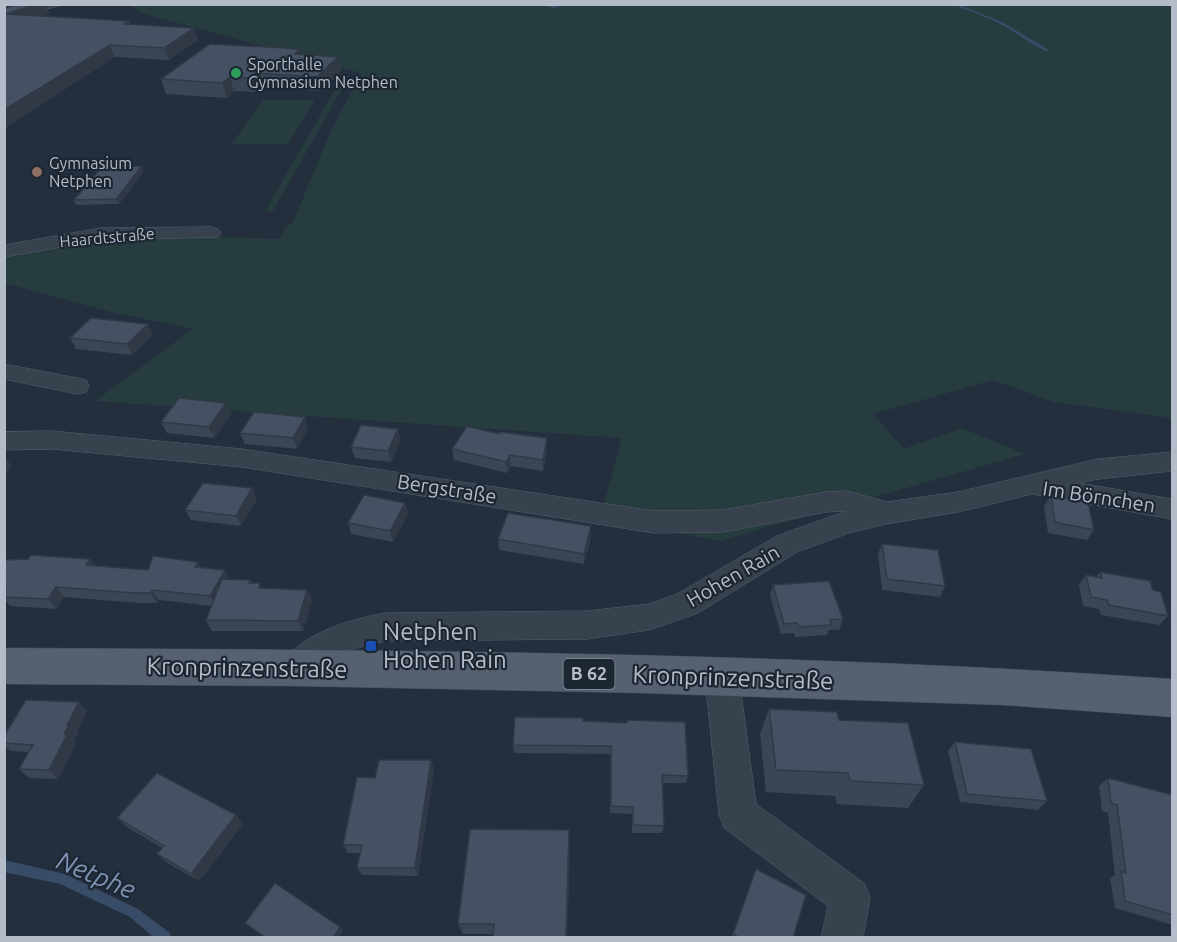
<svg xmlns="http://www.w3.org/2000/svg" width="1177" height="942" font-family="Ubuntu,sans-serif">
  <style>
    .green { fill: #263c3f }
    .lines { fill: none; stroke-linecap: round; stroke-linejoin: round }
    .stream { fill: #394c67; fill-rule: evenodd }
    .minor-casing { stroke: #565f6c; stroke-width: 1 }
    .primary-casing { stroke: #414a57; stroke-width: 1 }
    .minor { fill: #38414e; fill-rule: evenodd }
    .primary { fill: #56606e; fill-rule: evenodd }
    .wall { fill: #3b4654 }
    .shaded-wall { fill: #303945 }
    .building { fill: #455162; stroke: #303945; stroke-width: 1.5 }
    .leisure-dot { fill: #2e9e5b; stroke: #1d2633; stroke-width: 2 }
    .education-dot { fill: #8d6e63; stroke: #1d2633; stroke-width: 2 }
    .transit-dot { fill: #1a4fb4; stroke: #1d2633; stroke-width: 2 }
    .labels { text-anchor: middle; stroke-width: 4.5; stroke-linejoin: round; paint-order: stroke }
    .far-poi-label { font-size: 16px; fill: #b4bcc9; stroke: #1d2633; text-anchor: start }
    .far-street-label { font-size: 16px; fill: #b4bcc9; stroke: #1d2633 }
    .shield { fill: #1d2633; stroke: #878f9c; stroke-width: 1.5 }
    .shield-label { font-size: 18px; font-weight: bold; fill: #b4bcc9 }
    .street-label { font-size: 20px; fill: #b4bcc9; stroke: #1d2633 }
    .near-poi-label { font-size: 24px; fill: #b4bcc9; stroke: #1d2633; text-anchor: start }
    .near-street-label { font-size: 24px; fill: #b4bcc9; stroke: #1d2633 }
    .near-water-label { font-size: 26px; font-style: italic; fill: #7c92b1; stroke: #1d2633 }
  </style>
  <rect width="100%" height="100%" fill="#242f3e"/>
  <g class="green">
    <path d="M130 5H1172V418L1054 402 993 380 873 414 904 449 962 428 1025 454 720 541 600 518 622 438 95 401 193 329 111 312 5 283 4 254 82 240 222 237 280 239 284 229 293 222 330 133 361 73 145 14Z"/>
    <path d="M343 76H349L273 211H265Z"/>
    <path d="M263 100H315L288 144H232Z"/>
  </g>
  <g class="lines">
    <g class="stream">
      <path d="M546 4 555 6 566 4 555 8 536 4Z"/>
      <path d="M960 5 1004 23 1049 50 1047 51C1032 46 1020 35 1006 27 991 19 975 13 959 7Z"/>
      <path d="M4 860 65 874 138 909 170 933 171 938H154L130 917 60 884 4 872Z"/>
    </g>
    <g class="minor-casing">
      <g id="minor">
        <path d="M41 4H66L4 20V12Z"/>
        <path d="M211 227 218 229 221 233 218 237 101 240 4 257V245L101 228Z"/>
        <path d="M4 364 77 378 86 380 89 386 86 392 77 394 4 379Z"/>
        <path d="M52 431 242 449 654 511 723 510 826 492 847 491 887 502 958 492 1098 459 1172 452V471L1098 479 1079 483 1172 499V519L1032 494 958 512 886 524 849 533 797 552 698 613 649 630 587 639 385 641 349 650 308 679 296 683 284 679 279 668C295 635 351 619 385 613L587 611 649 604 677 594 777 536 846 511 826 512 723 532 654 533 242 467 52 449 4 450V432Z"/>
        <path d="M722 663 734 667 739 678 756 804 864 883 870 897 863 938H821L828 906 724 828 719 814 705 678 710 667Z"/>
      </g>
    </g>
    <g class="primary-casing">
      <path id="primary" d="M4 648C394 650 784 652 1172 679V717L1003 705 639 693 296 686 4 684Z"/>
    </g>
    <use href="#minor" class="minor"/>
    <use href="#primary" class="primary"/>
  </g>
  <g class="wall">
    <path d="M4 4H45L49 14 43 16 129 21 130 25 198 40 169 60 115 57Z"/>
    <path d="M301 55 338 57 341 71 321 91 260 88 255 92 234 91 227 98 166 94 161 79Z"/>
    <path d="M144 171 119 204 76 205 74 200Z"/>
    <path d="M153 334 132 355 76 349 70 338Z"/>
    <path d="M226 403 231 414 214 438 167 433 161 422Z"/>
    <path d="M308 428 297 449 245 444 240 433Z"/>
    <path d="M499 434 547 438V449L543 471 511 466 507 473 454 460 452 449Z"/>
    <path d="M401 440 391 462 355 458 351 447Z"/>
    <path d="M1051 495 1094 530 1087 540 1048 533 1044 506Z"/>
    <path d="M257 499 241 526 191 520 185 510Z"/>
    <path d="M405 503 408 514 393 542 351 534 348 523Z"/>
    <path d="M591 537 584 564 499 550 498 539Z"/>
    <path d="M882 544 945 586 940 597 882 590 878 554Z"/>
    <path d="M4 560 148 570 202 568 225 570 229 579 250 580 252 583 262 588 307 590 312 600 303 631H212L206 620 211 606 159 600 157 603H140L64 597 56 609 10 606 5 600Z"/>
    <path d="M1100 572 1153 590 1168 616 1159 625 1101 615 1099 609 1083 606 1079 585 1086 575 1096 577Z"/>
    <path d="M773 585 843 619 839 630H829L827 635 795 637 794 633 781 634 770 595Z"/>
    <path d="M79 702 87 711 77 732 78 733 74 741 76 743 58 779 29 778 19 769 28 752 11 751 4 746V736Z"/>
    <path d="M769 709 839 720 924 785 908 808 837 804 835 796 766 792 760 734Z"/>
    <path d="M583 721 688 776 686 783H662L664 826 662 833H632V814L610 813 611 754 514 753 513 745Z"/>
    <path d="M955 742 1047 801 1038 810 960 802 948 751Z"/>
    <path d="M434 769 418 876 362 875 357 868 360 853H348L343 845 375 778Z"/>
    <path d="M1108 778 1173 795V925L1115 908 1110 878 1115 875 1108 813 1102 811 1099 786Z"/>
    <path d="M117 818 243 824 199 881 166 862 157 854 162 848 127 827Z"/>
    <path d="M570 842 567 938H493V934H463L458 924Z"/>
    <path d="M756 869 793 938H731Z"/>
  </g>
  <g class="shaded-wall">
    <path d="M4 4H28L4 10Z"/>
    <path d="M37 4H45L49 14 12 26 6 14Z"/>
    <path d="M194 28 198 40 169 60 164 48Z"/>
    <path d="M110 45 115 57 4 129V110Z"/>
    <path d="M300 50 303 63 295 54Z"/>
    <path d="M338 57 341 71 321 91 317 77Z"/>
    <path d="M256 73 260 88 255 92 250 78Z"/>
    <path d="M230 77 234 91 227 98 222 83Z"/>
    <path d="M142 166 144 171 119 204 116 199Z"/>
    <path d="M148 324 153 334 132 355 127 344Z"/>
    <path d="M226 403 231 414 214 438 209 427Z"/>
    <path d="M305 417 308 428 297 449 293 438Z"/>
    <path d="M398 429 401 440 391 462 388 451Z"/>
    <path d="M547 438V449L543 471V460Z"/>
    <path d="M510 455 511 466 507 473 506 462Z"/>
    <path d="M4 456 12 466 4 476Z"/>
    <path d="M252 488 257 499 241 526 236 516Z"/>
    <path d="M405 503 408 514 393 542 390 531Z"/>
    <path d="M591 526V537L584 564V554Z"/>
    <path d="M90 559 98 569 86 565Z"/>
    <path d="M198 562 204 572 195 567Z"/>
    <path d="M225 570 230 580 216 606 210 596Z"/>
    <path d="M56 587 64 597 56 609 48 599Z"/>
    <path d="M152 590 159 600 157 603 151 593Z"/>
    <path d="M307 590 312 600 303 631 298 621Z"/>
    <path d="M79 702 87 711 77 732 78 733 74 741 76 743 58 779 49 770 64 734 67 725Z"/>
    <path d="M431 760 434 769 418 876 415 868Z"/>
    <path d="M236 815 243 824 199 881 191 874Z"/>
    <path d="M569 830 570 842 567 938H566Z"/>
    <path d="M340 927 343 931 338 938H333Z"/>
  </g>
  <g class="building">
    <path d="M20 4H37L6 14 129 21 124 24 194 28 164 48 110 45 4 110V8Z"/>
    <path d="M210 44 286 48 300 50 295 54 338 57 317 77 256 73 250 78 230 77 222 83 161 79Z"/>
    <path d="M142 166 116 199 74 200 102 167Z"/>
    <path d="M91 318 148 324 127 344 70 338Z"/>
    <path d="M179 398 226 403 209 427 161 422Z"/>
    <path d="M254 412 305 417 293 438 240 433Z"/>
    <path d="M361 425 398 429 388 451 351 447Z"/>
    <path d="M467 426 499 434 500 432 547 438 543 460 510 455 506 462 452 449Z"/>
    <path d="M203 483 252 488 236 516 185 510Z"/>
    <path d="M364 495 405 503 390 531 348 523Z"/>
    <path d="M1051 495 1088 502 1094 530 1055 522Z"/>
    <path d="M508 513 591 526 584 554 498 539Z"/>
    <path d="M882 544 938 550 945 586 887 579Z"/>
    <path d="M31 555 90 559 86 565 148 570 153 556 198 562 195 567 225 570 210 596 152 590 151 593H133L56 587 48 599 4 597V592L6 590H4V560L28 559Z"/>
    <path d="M1100 572 1150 581 1153 590 1161 592 1168 616 1109 605 1107 600 1091 597 1086 575 1102 578Z"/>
    <path d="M222 579 250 580 249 583H260L259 588 307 590 298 621 206 620Z"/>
    <path d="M829 581 843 619 830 620 831 625 799 627 797 623 784 624 773 585Z"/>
    <path d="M26 700 79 702 67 725H69L64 734 67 735 49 770 19 769 33 745 4 743V736Z"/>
    <path d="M769 709 837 712 839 720 908 723 924 785 850 781 848 773 776 770Z"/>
    <path d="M515 717 583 718V721L627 723V720L685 722 688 776 662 775 664 826 633 825V807L611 806V746L513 745Z"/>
    <path d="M955 742 1031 749 1047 801 967 794Z"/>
    <path d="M379 760H431L415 868H357L362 845H343L357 777 375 778Z"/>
    <path d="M157 773 236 815 191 874 157 854 164 846 117 818Z"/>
    <path d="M1108 778 1173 795V915L1125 901 1121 871 1126 873 1117 805 1111 803Z"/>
    <path d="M470 829 569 830 566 938H493L494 924H458Z"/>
    <path d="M756 869 806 895 793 938H740L733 934Z"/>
    <path d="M275 883 340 927 333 938H266L245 923Z"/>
  </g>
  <circle class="leisure-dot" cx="236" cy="73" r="6"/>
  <circle class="education-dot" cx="37" cy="172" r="6"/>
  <rect class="transit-dot" x="365" y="640" width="12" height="12" rx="3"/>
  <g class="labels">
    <g class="far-poi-label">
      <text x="248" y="70">Sporthalle<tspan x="248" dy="18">Gymnasium Netphen</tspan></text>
      <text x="49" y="169">Gymnasium<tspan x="49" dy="18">Netphen</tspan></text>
    </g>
    <g class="far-street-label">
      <text transform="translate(107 237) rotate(-5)" y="6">Haardtstraße</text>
    </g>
    <rect class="shield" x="563.5" y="659" width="51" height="30" rx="4.5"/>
    <g class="shield-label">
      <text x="589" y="680">B 62</text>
    </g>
    <g class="street-label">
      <text transform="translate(447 489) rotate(9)" y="7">Bergstraße</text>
      <text transform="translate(1099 497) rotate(9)" y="7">Im Börnchen</text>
      <text transform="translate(733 576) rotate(-30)" y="7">Hohen Rain</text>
    </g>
    <g class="near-poi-label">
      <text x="383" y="640">Netphen<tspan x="383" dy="28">Hohen Rain</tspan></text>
    </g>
    <g class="near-street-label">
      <text transform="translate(247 668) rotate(1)" y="8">Kronprinzenstraße</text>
      <text transform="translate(733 678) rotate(2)" y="8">Kronprinzenstraße</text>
    </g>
    <g class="near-water-label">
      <text transform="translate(96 875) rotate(23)" y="9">Netphe</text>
    </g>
  </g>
  <rect width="1177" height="942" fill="none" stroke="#b4bcc9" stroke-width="12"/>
</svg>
